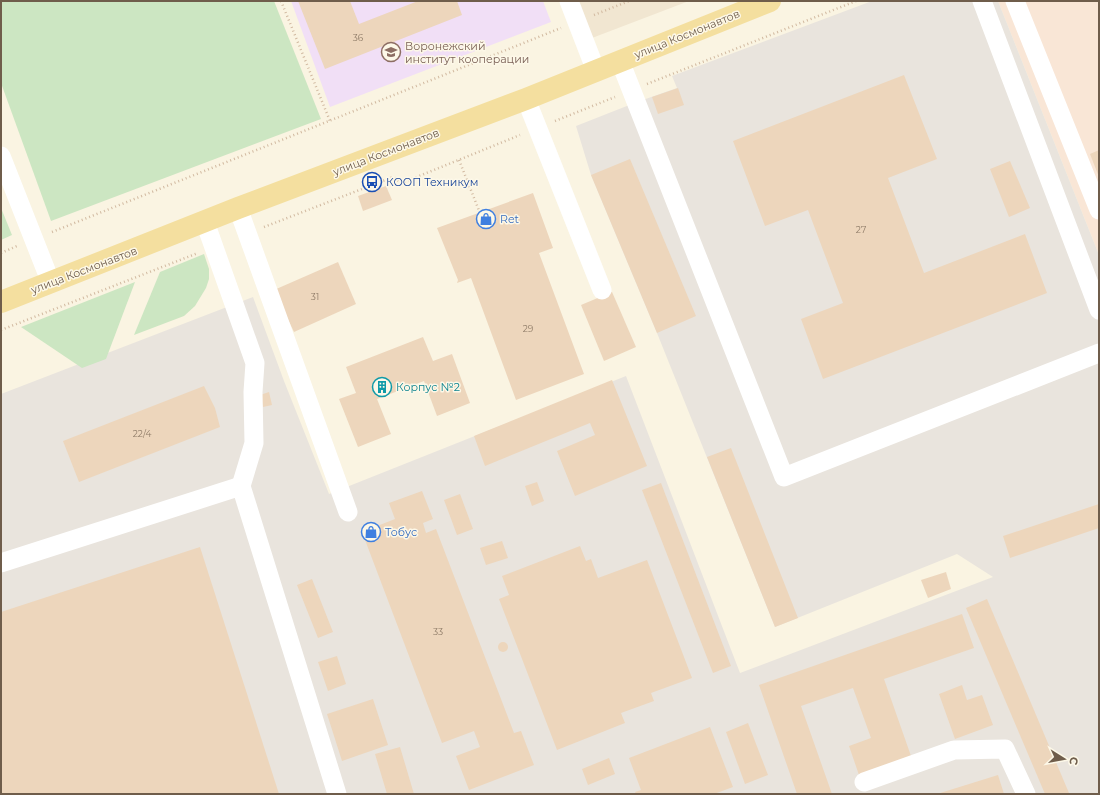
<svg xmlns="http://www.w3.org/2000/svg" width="1100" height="795" font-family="Montserrat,sans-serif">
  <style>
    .residential { fill: #f1e6d1 }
    .commercial { fill: #f9e6d6 }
    .industrial { fill: #e9e4dd }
    .education { fill: #f1dff6 }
    .green { fill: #cce6c2 }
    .building { fill: #edd6bc }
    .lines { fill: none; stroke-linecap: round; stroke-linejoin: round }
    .path { stroke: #d1b9a0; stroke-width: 2.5; stroke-dasharray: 1 3; stroke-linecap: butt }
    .minor { stroke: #fff; stroke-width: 19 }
    .major { stroke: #f4df9f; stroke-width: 22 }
    .labels { text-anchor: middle; stroke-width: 3; stroke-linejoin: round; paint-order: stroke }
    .number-label { font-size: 9px; fill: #8e7b67 }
    .street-label { font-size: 11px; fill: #6f5d4b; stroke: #fdf8e8 }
    .education-label { font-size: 11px; fill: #785e54; stroke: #fdf8e8; text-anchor: start }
    .transit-label { font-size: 11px; fill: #164399; stroke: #fdf8e8; text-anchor: start }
    .shop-label { font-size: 11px; fill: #366cbe; stroke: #fdf8e8; text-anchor: start }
    .culture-label { font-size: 11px; fill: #0d838f; stroke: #fdf8e8; text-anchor: start }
  </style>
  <rect width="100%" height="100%" fill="#faf4e2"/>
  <path class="residential" d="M577 1H689L592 38Z"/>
  <path class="commercial" d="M998 1H1099V255Z"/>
  <path class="industrial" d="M872 1H998L1099 255V794H1V394L253 297 284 381 329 494 626 376 740 673 993 577 957 554 775 627 657 333 591 175 576 126 637 102 677 88 672 76Z"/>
  <path class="education" d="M291 1H543L551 22 330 107Z"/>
  <g class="green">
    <path d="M1 1H274L321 119 51 221 1 83Z"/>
    <path d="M1 208 12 235 1 240Z"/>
    <path d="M204 254 209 269V279L206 288 195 306 184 316 134 335 160 272Z"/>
    <path d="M135 282 106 359 82 368 21 327Z"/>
  </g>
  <g class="building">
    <path d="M298 1H350L359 24 418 1H457L462 15 325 69Z"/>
    <path d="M904 75 937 159 888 178 924 273 1025 234 1047 293 823 379 801 319 843 303 808 210 765 226 733 141Z"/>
    <path d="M678 88 684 105 658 114 652 97Z"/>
    <path d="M1099 150V177L1090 154Z"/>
    <path d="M630 159 696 316 657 333 591 175Z"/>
    <path d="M1010 161 1030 208 1009 217 990 169Z"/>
    <path d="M386 186 392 200 363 211 358 196Z"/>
    <path d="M533 193 553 248 539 253 584 374 516 400 471 278 457 283 458 280 437 228Z"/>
    <path d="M338 262 356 304 294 332 274 290Z"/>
    <path d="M612 292 636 347 604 361 581 305Z"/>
    <path d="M423 337 433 361 452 354 470 403 437 416 424 381 377 399 391 434 358 447 339 399 356 393 346 367Z"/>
    <path d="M612 380 647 466 575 496 557 451 595 435 590 423 485 466 474 436Z"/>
    <path d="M204 386 215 408 220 427 79 482 63 441Z"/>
    <path d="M269 392 272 405 263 407 260 395Z"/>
    <path d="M731 448 798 618 775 627 707 457Z"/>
    <path d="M537 482 544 501 532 506 525 486Z"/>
    <path d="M661 483 731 666 713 673 642 490Z"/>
    <path d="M422 491 433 519 423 523 426 533 436 529 514 733 521 731 534 765 469 790 456 756 480 747 474 731 442 743 362 532 395 519 389 503Z"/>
    <path d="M460 494 473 529 457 535 444 500Z"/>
    <path d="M1099 504V528L1010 558 1003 536Z"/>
    <path d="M502 541 508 558 486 565 480 548Z"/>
    <path d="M580 546 586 561 591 559 598 578 647 560 692 678 651 693 654 701 621 713 625 723 557 750 499 599 509 595 502 576Z"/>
    <path d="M200 547 279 794H1V612Z"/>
    <path d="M946 572 951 589 928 598 921 580Z"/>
    <path d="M312 579 333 632 318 638 297 585Z"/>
    <path d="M987 599 1069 793 1068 794H1045L966 608Z"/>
    <path d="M962 614 974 648 884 679 911 756 859 775 849 746 871 738 853 688 801 706 832 794H797L759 685Z"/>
    <circle cx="503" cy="647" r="5"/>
    <path d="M337 656 346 684 328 691 318 662Z"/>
    <path d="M962 685 967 700 982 695 993 725 955 739 939 694Z"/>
    <path d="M373 699 388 745 342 761 327 714Z"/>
    <path d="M748 723 768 775 745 784 726 732Z"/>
    <path d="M710 727 733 787 714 794H636L635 792 641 790 629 758Z"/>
    <path d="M400 747 414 794H387L375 754Z"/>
    <path d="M609 758 615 774 588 785 582 769Z"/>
    <path d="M998 775 1004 794H937Z"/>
  </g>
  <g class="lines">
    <g class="path">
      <path d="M281 1 330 121"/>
      <path d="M594 15 629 1"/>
      <path d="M647 84 856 1"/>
      <path d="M555 121 615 97"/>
      <path d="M459 160 480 213"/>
      <path d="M264 227 393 177 402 183 520 135"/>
      <path d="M52 232 561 28"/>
      <path d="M1 253 17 246"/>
      <path d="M1 330 198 253"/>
    </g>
    <g class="minor">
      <path d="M569 1 596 71"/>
      <path d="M982 1 1099 310"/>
      <path d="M1015 1 1099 210"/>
      <path d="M620 61 784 477 1099 353"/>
      <path d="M526 99 602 290"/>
      <path d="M1 156 51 283"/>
      <path d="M238 208 348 512"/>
      <path d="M205 222 255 363 253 392 254 443 241 486 337 794"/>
      <path d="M1 563 241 486"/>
      <path d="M864 782 954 750 1005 749 1026 794"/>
    </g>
    <path class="major" d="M1 302 238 208 526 99 770 1"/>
  </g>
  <defs>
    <g id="university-ring" transform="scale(1)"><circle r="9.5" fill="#fdf8e8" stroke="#8d6e63" stroke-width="1.5"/><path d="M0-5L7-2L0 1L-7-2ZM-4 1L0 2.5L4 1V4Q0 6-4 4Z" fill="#8d6e63"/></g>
    <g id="bus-ring" transform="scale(1)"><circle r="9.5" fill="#fdf8e8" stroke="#1a4fb4" stroke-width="1.5"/><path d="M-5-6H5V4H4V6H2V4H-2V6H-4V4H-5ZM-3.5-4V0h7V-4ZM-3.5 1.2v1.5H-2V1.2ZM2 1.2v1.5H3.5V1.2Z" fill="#1a4fb4"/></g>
    <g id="shop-ring" transform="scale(1)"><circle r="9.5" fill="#fdf8e8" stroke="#3f7fe0" stroke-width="1.5"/><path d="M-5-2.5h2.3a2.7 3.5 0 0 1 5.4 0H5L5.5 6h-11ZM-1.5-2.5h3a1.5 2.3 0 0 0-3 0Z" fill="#3f7fe0"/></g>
    <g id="building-ring" transform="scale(1)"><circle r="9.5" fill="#fdf8e8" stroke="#0f9aa8" stroke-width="1.5"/><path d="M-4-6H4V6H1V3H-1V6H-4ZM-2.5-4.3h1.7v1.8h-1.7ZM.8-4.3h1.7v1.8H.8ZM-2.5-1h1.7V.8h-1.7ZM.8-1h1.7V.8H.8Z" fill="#0f9aa8"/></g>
  </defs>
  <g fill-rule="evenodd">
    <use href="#university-ring" x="391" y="52"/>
    <use href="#bus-ring" x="372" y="182"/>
    <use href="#shop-ring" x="486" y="219"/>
    <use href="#building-ring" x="382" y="387"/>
    <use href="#shop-ring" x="371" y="532"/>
  </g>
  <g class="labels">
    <g class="number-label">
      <text x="358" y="41">36</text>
      <text x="861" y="233">27</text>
      <text x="315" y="300">31</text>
      <text x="528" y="332">29</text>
      <text x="142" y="437">22/4</text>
      <text x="438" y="635">33</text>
    </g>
    <g class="street-label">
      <text transform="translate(687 34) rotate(-22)" y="4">улица Космонавтов</text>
      <text transform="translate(386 152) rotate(-21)" y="4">улица Космонавтов</text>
      <text transform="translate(84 270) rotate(-21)" y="4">улица Космонавтов</text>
    </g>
    <g class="education-label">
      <text x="405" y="50">Воронежский<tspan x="405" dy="13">институт кооперации</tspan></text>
    </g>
    <g class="transit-label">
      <text x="386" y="186">КООП Техникум</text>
    </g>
    <g class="shop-label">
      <text x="500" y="223">Ret</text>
      <text x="385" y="536">Тобус</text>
    </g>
    <g class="culture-label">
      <text x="396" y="391">Корпус №2</text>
    </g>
  </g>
  <rect width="1100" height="795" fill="none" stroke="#6f5d4b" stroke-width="4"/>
  <g transform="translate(1064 759) rotate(101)" stroke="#fdf8e8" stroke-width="3" paint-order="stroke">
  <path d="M0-3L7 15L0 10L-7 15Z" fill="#6f5d4b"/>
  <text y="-6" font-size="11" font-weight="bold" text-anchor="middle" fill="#6f5d4b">С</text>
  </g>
</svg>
